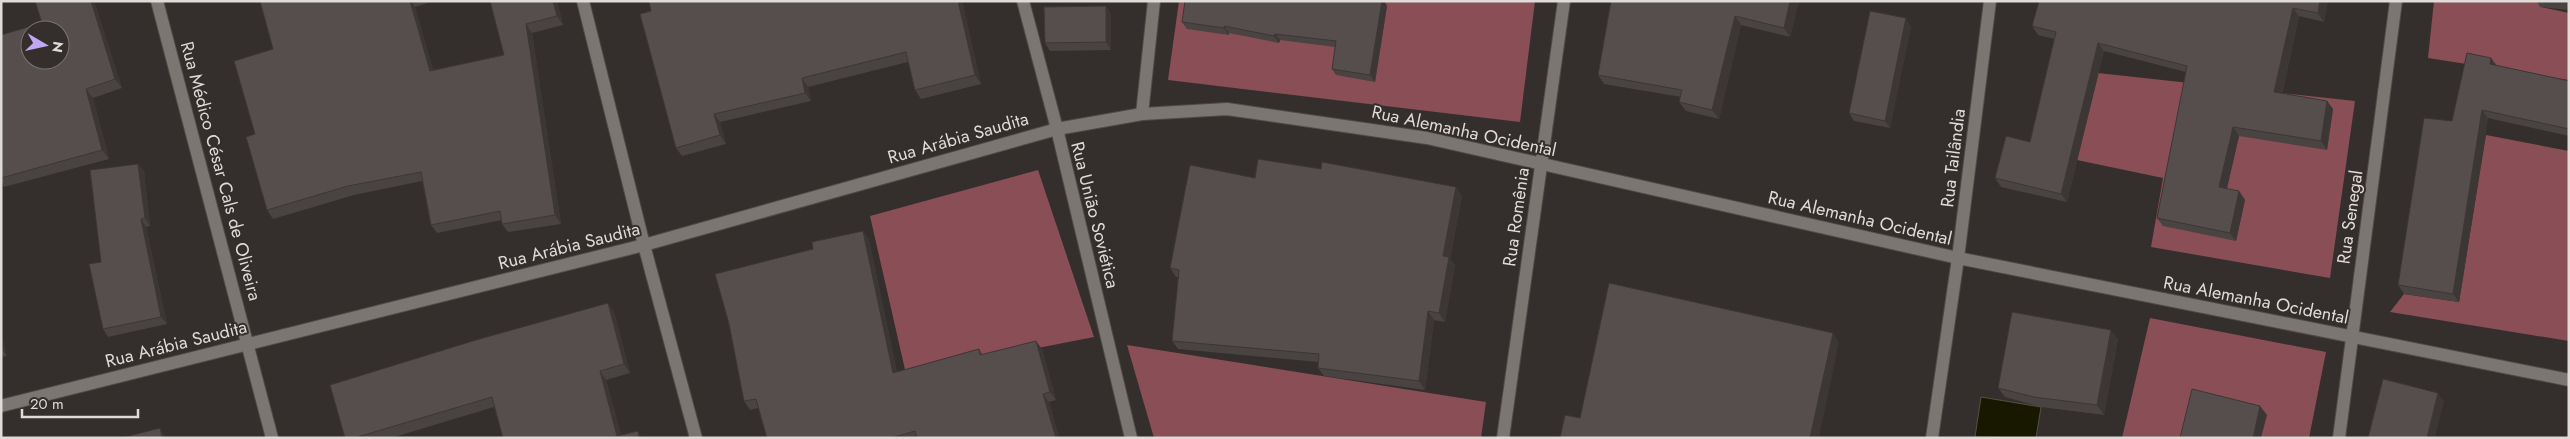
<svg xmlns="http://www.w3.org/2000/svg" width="2570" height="439" font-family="Jost,sans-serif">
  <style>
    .forest { fill: #8a4e56 }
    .water { fill: #181800; stroke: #535241 }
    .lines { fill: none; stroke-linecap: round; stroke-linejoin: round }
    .minor-casing { stroke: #4e4b47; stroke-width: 14 }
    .minor { stroke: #7b7671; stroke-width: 12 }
    .wall { fill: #494341 }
    .shaded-wall { fill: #3c3735 }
    .building { fill: #554e4c; stroke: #3c3735; fill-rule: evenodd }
    .labels { text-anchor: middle; stroke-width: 4; stroke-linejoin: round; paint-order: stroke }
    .street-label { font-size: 18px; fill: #dedbd8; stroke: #342f2c }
  </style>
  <rect width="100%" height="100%" fill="#342f2c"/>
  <g class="forest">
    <path d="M1179 1H1535L1520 122 1168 80Z"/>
    <path d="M2434 1H2541V7L2569 13V80L2428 58Z"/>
    <path d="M2098 73 2355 101 2330 278 2151 247 2163 178 2077 160Z"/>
    <path d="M2486 135 2569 151V341L2390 312 2404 294 2459 302Z"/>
    <path d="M1038 170 1094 337 906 374 870 216Z"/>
    <path d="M2150 318 2326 352 2309 438H2122Z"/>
    <path d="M1127 345 1486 402 1481 438H1154Z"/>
  </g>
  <path class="water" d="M1981 397 2041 407 2036 438 1975 437Z"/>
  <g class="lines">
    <g class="minor-casing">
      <g id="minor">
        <path d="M157 1 272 438"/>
        <path d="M583 1 644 245 696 438"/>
        <path d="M1023 1 1057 129 1131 438"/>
        <path d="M1142 114 1154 1"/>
        <path d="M1 406 644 245 1057 129 1142 114 1227 109 1427 138 1958 258 2569 380"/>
        <path d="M1503 438 1564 1"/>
        <path d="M1932 438 1958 258 1990 1"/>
        <path d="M2339 438 2396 1"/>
      </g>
    </g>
    <use href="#minor" class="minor"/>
  </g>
  <g class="wall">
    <path d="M35 1H94L122 88 93 98 109 159 4 187 1 183V35L42 23Z"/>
    <path d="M260 1H434L415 7 433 70 504 55 490 1H557L563 25 532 33 561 224 508 232 502 224V220L437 233 431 225 422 181 354 195 273 219 267 210 255 134 273 49Z"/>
    <path d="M962 1 981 84 921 99 915 90 908 62 808 87 811 101 720 122 726 144 682 156 676 148 640 14Z"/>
    <path d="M1185 1H1384L1387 6 1375 82 1336 75 1332 69 1335 47 1280 40 1279 43 1229 33V35L1187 29 1182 22Z"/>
    <path d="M1611 1H1799L1790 37 1741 25 1719 119 1686 111 1679 102 1681 97 1604 84 1598 75Z"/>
    <path d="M2328 1 2324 22 2299 16 2282 94 2327 101 2333 109 2327 150 2239 136 2227 189 2239 191 2245 200 2236 241 2163 226 2157 218 2186 72 2104 51 2067 202 2001 187 1995 178 2030 142 2054 39 2038 35 2032 26Z"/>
    <path d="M2537 1H2569V10L2540 7Z"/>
    <path d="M1106 6 1111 14V50L1050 51 1045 43Z"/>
    <path d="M1911 26 1890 128 1854 121 1849 113Z"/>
    <path d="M2491 58 2495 65 2569 81V136L2488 118 2459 302 2404 294 2398 285 2452 121Z"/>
    <path d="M138 164 144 171 150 226 146 227 167 324 108 337 103 329 101 262Z"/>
    <path d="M1321 169 1456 187 1462 196 1450 259 1455 265 1445 322 1434 320 1425 390 1324 376 1318 368V362L1178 349 1172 341 1179 277H1176L1170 268 1255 178Z"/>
    <path d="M863 231 869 240 897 372 979 349 983 355 1042 349 1056 400 1049 402 1059 438H767L758 408 750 410 744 401 729 324 813 249Z"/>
    <path d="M608 303 614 312 630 373 606 380 621 435 642 438H503L494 407 391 438H345Z"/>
    <path d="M1 335 7 356 1 357Z"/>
    <path d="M2118 339 2104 415 2041 407 2005 397 1998 388Z"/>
  </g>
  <g class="shaded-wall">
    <path d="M91 1H94L122 88 115 79Z"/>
    <path d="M410 1H411L415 7 436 79 430 71Z"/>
    <path d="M553 1H557L563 25 557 16Z"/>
    <path d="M958 1H962L981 84 975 75Z"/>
    <path d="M1382 1H1384L1387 6 1375 82 1370 75Z"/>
    <path d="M1790 1H1799L1790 37 1784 28Z"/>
    <path d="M2320 1H2328L2324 22 2318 13Z"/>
    <path d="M1106 6 1111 14V50L1106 42Z"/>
    <path d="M2293 8 2299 16 2280 101 2274 92Z"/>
    <path d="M1735 16 1741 25 1719 119 1712 110Z"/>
    <path d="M1906 18 1911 26 1890 128 1885 121Z"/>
    <path d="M526 24 532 33 561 224 555 215Z"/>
    <path d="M1224 26 1229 33V35L1224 28Z"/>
    <path d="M1275 34 1280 40 1279 43 1274 36Z"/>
    <path d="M2098 43 2104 51 2067 202 2061 194Z"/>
    <path d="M2491 58 2497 66 2490 64Z"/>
    <path d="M802 78 808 87 811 101 805 93Z"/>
    <path d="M86 89 93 98 109 159 102 150Z"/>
    <path d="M2327 101 2333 109 2327 150 2321 141Z"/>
    <path d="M2482 110 2488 118 2459 302 2453 294Z"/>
    <path d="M714 114 720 122 726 144 720 135Z"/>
    <path d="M2233 127 2239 136 2225 196 2219 187Z"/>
    <path d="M138 164 144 171 150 226 145 218Z"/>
    <path d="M1456 187 1462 196 1450 259 1455 265 1445 322 1439 313 1443 256Z"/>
    <path d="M2239 191 2245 200 2236 241 2230 233Z"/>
    <path d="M141 219 146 227 167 324 161 317Z"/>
    <path d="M863 231 869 240 899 382 893 373Z"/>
    <path d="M608 303 614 312 630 373 624 364Z"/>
    <path d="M1428 311 1434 320 1425 390 1419 381Z"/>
    <path d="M2111 330 2118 339 2104 415 2097 405Z"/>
    <path d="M1833 333 1839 342 1819 438H1810Z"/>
    <path d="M1 335 7 356 1 348Z"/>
    <path d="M1036 341 1042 349 1056 400 1050 392Z"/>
    <path d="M600 371 606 380 622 438 617 436Z"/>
    <path d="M2438 393 2444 401 2435 438H2427Z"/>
    <path d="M1043 394 1049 402 1059 438H1056Z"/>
    <path d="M2260 406 2267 415 2261 438H2253Z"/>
    <path d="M160 428 166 438H162Z"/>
    <path d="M638 431 642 438H639Z"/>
  </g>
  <g class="building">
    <path d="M35 1H91L115 79 86 89 102 150 1 178V35L42 23ZM30 30H60V60H30Z"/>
    <path d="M260 1H410L430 71 504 55 490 1H553L557 16 526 24 555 215 502 224 500 211 431 225 421 172 348 186 267 210 246 137 255 134 234 61 273 49Z"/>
    <path d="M649 1H958L975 75 915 90 906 52 802 78 805 93 714 114 720 135 676 148 640 14 651 11Z"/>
    <path d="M1185 1H1382L1370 75 1332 69 1336 41 1275 34 1274 36 1224 26V28L1182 22Z"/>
    <path d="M1611 1H1790L1784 28 1735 16 1712 110 1679 102 1682 90 1598 75Z"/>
    <path d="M2039 1H2320L2318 13 2293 8 2274 92 2327 101 2321 141 2233 127 2219 187 2239 191 2230 233 2157 218 2187 66 2098 43 2061 194 1995 178 2006 136 2030 142 2056 32 2032 26Z"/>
    <path d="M2553 1H2569V3Z"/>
    <path d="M1106 6V42L1045 43 1044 7Z"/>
    <path d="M1870 11 1906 18 1885 121 1849 113Z"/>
    <path d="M2467 53 2491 58 2490 64 2569 81V129L2482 110 2453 294 2398 285 2424 118 2452 121Z"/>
    <path d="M1258 159 1321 169 1322 162 1456 187 1443 256 1449 257 1439 313 1428 311 1419 381 1318 368 1319 354 1172 341 1179 270 1170 268 1190 165 1255 178Z"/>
    <path d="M138 164 145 218 141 219 161 317 103 329 89 264 101 262 90 170Z"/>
    <path d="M863 231 893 373 979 349 980 355 1036 341 1050 392 1043 394 1056 438H917L915 431 891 438H767L756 399 744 401 729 324 715 274 813 249 812 242Z"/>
    <path d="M1609 283 1833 333 1810 438H1560L1565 415 1580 418Z"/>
    <path d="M608 303 624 364 600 371 617 436 638 431 639 438H503L492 397 354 438H345L330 385 476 340Z"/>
    <path d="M2012 312 2111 330 2097 405 2034 397 1998 388Z"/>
    <path d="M2383 379 2438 393 2427 438H2368Z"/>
    <path d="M2192 389 2260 406 2253 438H2180Z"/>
    <path d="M160 428 162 438H121Z"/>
  </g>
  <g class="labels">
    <g class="street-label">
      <text transform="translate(1464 131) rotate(12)" y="6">Rua Alemanha Ocidental</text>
      <text transform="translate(958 138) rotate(-16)" y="6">Rua Arábia Saudita</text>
      <text transform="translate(1953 158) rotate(-83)" y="6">Rua Tailândia</text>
      <text transform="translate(221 171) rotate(75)" y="6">Rua Médico César Cals de Oliveira</text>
      <text transform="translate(1095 215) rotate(76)" y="6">Rua União Soviética</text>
      <text transform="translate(1516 217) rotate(-82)" y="6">Rua Romênia</text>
      <text transform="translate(2350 217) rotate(-82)" y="6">Rua Senegal</text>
      <text transform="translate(1860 218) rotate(13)" y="6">Rua Alemanha Ocidental</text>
      <text transform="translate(569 246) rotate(-14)" y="6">Rua Arábia Saudita</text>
      <text transform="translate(2256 300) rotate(11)" y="6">Rua Alemanha Ocidental</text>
      <text transform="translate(176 344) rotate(-14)" y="6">Rua Arábia Saudita</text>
    </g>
  </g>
  <rect width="2570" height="439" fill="none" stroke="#dedbd8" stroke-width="5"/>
  <g transform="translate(45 45) rotate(99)"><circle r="24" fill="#342f2c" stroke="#787471"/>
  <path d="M0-4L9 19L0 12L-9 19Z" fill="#c1a8f3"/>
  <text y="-8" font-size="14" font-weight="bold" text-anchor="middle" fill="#dedbd8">N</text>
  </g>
  <path d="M22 409v8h116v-8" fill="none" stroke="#dedbd8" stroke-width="2.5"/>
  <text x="30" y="409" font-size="15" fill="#dedbd8" stroke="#342f2c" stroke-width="4" paint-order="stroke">20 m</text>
</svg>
